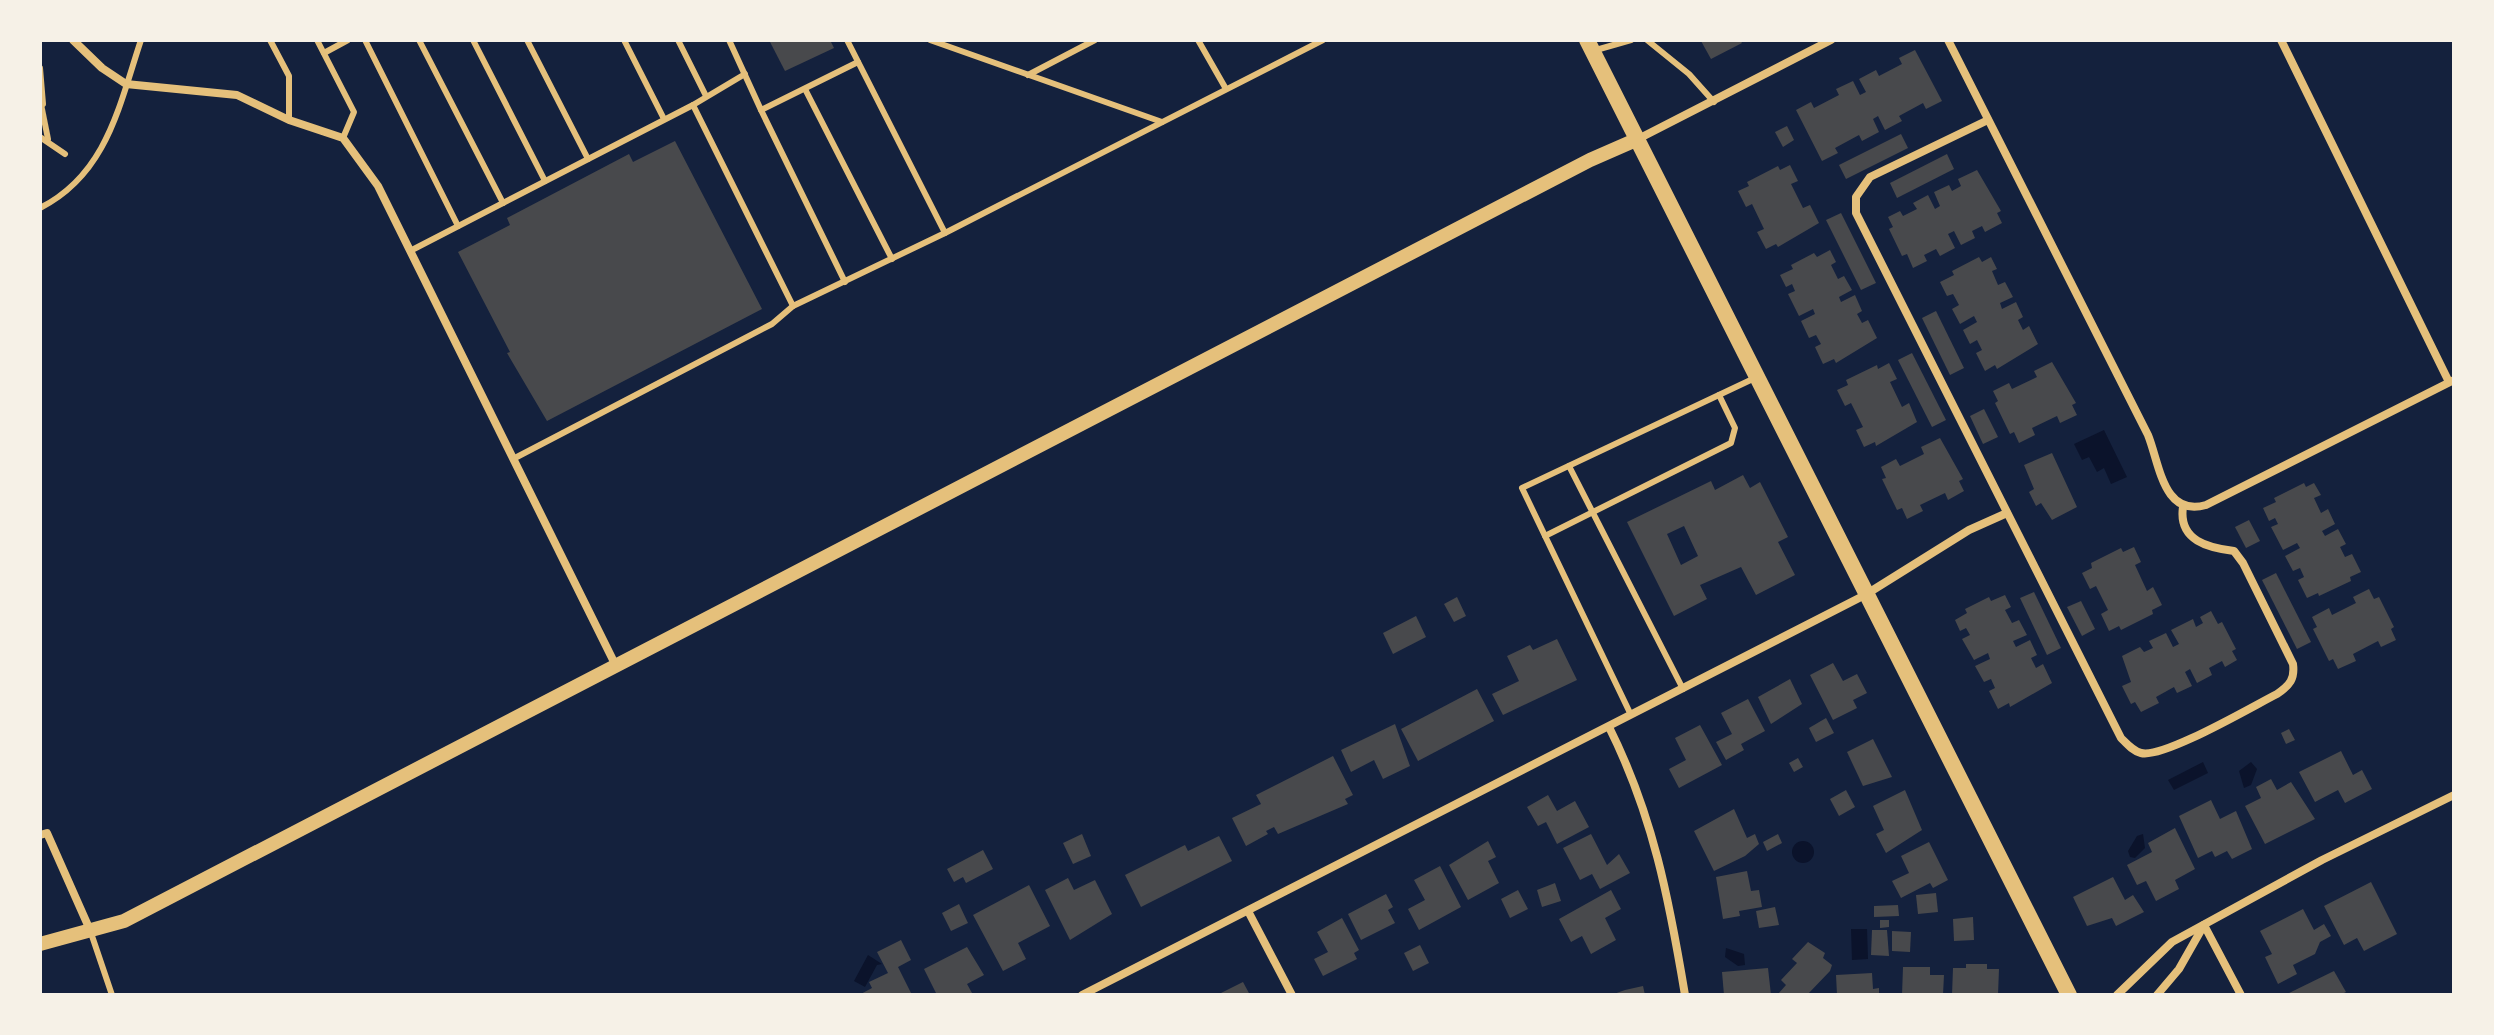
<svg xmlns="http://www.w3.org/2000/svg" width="2494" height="1035" font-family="Commissioner,sans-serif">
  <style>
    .water { fill: #0b132b }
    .building { fill: #48494c; fill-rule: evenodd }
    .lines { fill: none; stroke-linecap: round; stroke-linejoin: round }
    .service { stroke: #e5c07b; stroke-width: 6 }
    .minor { stroke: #e5c07b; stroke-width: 8 }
    .tertiary { stroke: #e5c07b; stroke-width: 14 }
    .secondary { stroke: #e5c07b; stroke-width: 16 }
  </style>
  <rect width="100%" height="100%" fill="#14213d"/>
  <g class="water">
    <path d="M2104 430 2127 477 2111 484 2104 468 2097 472 2089 457 2082 460 2074 444Z"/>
    <path d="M2203 762 2208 773 2174 790 2168 780Z"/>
    <path d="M2251 762 2257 769 2251 785 2244 788 2239 771Z"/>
    <path d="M2143 834 2145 848 2135 858 2130 857 2128 851 2137 836Z"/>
    <circle cx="1803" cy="852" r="11"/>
    <path d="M1851 929H1867L1868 959 1852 960Z"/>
    <path d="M1726 948 1744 954 1745 965 1738 966 1725 957Z"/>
    <path d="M868 955 882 964 877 965 865 987 854 981Z"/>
  </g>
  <g class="building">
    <path d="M769 40H830L834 48 785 71Z"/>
    <path d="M1704 40H1740L1742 43 1711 59 1701 41Z"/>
    <path d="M1915 50 1942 101 1926 109 1923 103 1899 116 1902 121 1885 130 1878 116 1873 119 1879 132 1862 141 1859 135 1835 148 1838 153 1822 161 1796 110 1811 102 1814 108 1839 95 1836 89 1853 81 1860 95 1866 92 1859 79 1876 70 1879 76 1902 64 1899 58Z"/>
    <path d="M1787 126 1794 140 1783 147 1775 132Z"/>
    <path d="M1901 134 1908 148 1846 179 1839 165Z"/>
    <path d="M675 141 762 309 547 421 507 353 510 352 458 252 510 225 507 218 629 154 633 162Z"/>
    <path d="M1947 154 1954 169 1897 198 1890 183Z"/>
    <path d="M1790 165 1798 181 1791 184 1803 208 1810 205 1819 223 1778 247 1776 244 1766 249 1757 232 1764 229 1752 204 1746 207 1738 191 1749 186 1747 182 1778 166 1780 170Z"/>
    <path d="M1977 170 2001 211 1997 213 2002 223 1985 232 1982 226 1972 231 1975 238 1961 245 1954 231 1948 234 1955 248 1940 256 1936 249 1924 255 1927 261 1913 268 1907 254 1902 256 1889 229 1893 227 1888 217 1900 211 1903 216 1917 209 1913 203 1928 195 1935 209 1940 206 1934 192 1949 185 1952 191 1961 186 1958 179Z"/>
    <path d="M1841 213 1876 283 1861 290 1826 220Z"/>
    <path d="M1830 250 1836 262 1831 265 1838 279 1844 276 1852 290 1839 297 1841 302 1855 295 1862 311 1857 314 1862 323 1868 320 1877 338 1836 363 1834 359 1823 364 1815 347 1821 344 1816 335 1809 338 1801 321 1815 314 1813 309 1799 316 1788 294 1795 291 1792 284 1786 287 1780 275 1793 269 1791 265 1814 253 1817 257Z"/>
    <path d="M1979 257 1982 262 1991 257 1997 269 1992 271 1998 285 2005 282 2013 297 2000 303 2002 309 2016 302 2023 317 2018 320 2023 330 2029 326 2038 344 1997 369 1995 365 1985 371 1976 353 1982 350 1977 340 1970 344 1963 330 1977 322 1974 316 1960 324 1952 309 1959 305 1953 294 1947 296 1940 282 1954 275 1952 271Z"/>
    <path d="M1936 311 1964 368 1950 375 1922 318Z"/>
    <path d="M1912 353 1946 420 1932 427 1898 360Z"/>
    <path d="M2052 362 2076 403 2072 405 2077 415 2060 423 2057 416 2032 428 2035 435 2019 443 2014 432 2010 434 1995 403 1998 401 1993 391 2009 383 2012 389 2037 377 2034 371Z"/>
    <path d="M1889 363 1897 379 1890 382 1902 407 1909 403 1917 422 1876 446 1875 442 1864 447 1856 430 1863 427 1851 403 1845 406 1837 390 1848 385 1846 380 1877 365 1878 369Z"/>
    <path d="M1984 409 1998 437 1983 444 1970 416Z"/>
    <path d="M1940 438 1963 479 1959 481 1964 491 1948 500 1945 493 1920 505 1923 511 1907 519 1902 508 1897 510 1882 479 1886 478 1881 467 1896 459 1900 466 1924 454 1921 447Z"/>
    <path d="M2052 453 2077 507 2052 520 2041 503 2036 506 2029 492 2034 489 2024 465Z"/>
    <path d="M1743 475 1750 488 1760 482 1788 537 1778 542 1795 575 1756 595 1741 567 1700 585 1707 599 1674 616 1627 522 1711 481 1715 490ZM1684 526 1698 556 1681 565 1667 534Z"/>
    <path d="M2304 483 2306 487 2314 483 2321 495 2314 498 2321 513 2328 509 2335 524 2322 531 2325 536 2338 529 2346 544 2340 547 2345 557 2352 554 2361 572 2350 577 2351 581 2319 596 2318 593 2307 598 2298 580 2304 577 2300 568 2293 571 2285 556 2300 548 2297 543 2283 550 2271 527 2278 524 2275 518 2269 521 2263 508 2276 502 2274 498Z"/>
    <path d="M2249 520 2260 541 2246 548 2235 527Z"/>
    <path d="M2134 547 2141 562 2135 565 2147 591 2153 587 2162 605 2152 610 2153 614 2121 630 2119 626 2109 631 2101 614 2108 610 2096 586 2090 589 2082 573 2092 568 2091 563 2121 548 2123 552Z"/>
    <path d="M2276 573 2311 642 2297 649 2262 580Z"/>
    <path d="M2369 589 2374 599 2379 597 2394 627 2391 629 2396 640 2381 647 2378 641 2353 654 2356 661 2338 669 2333 659 2329 661 2313 629 2317 627 2312 617 2329 608 2332 615 2356 603 2353 597Z"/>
    <path d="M2034 592 2061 648 2047 655 2020 598Z"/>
    <path d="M2005 595 2011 607 2005 610 2012 623 2019 620 2027 635 2013 641 2016 647 2030 640 2037 655 2031 658 2036 668 2043 664 2052 683 2010 707 2009 703 1998 709 1989 691 1995 688 1991 679 1984 682 1975 666 1990 659 1988 653 1974 660 1962 639 1970 635 1966 628 1960 631 1955 620 1967 613 1965 609 1989 597 1991 601Z"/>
    <path d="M1457 597 1466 616 1454 622 1444 604Z"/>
    <path d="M2081 601 2095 629 2082 636 2067 607Z"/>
    <path d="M2211 611 2218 624 2222 622 2236 649 2232 651 2237 660 2225 667 2222 661 2209 668 2212 675 2197 683 2190 669 2185 672 2192 686 2177 693 2174 687 2156 697 2159 703 2141 712 2135 702 2131 704 2122 686 2131 682 2122 656 2140 647 2144 652 2153 648 2149 641 2166 633 2173 647 2179 644 2171 630 2193 619 2196 627 2203 623 2200 617Z"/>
    <path d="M1416 616 1426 637 1393 654 1383 633Z"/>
    <path d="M1557 639 1577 680 1503 715 1492 694 1519 681 1507 656 1530 645 1533 650Z"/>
    <path d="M1833 663 1843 681 1857 674 1867 693 1853 700 1857 708 1833 720 1810 675Z"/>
    <path d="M1790 679 1802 704 1771 724 1758 697Z"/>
    <path d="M1477 689 1494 721 1418 761 1401 729Z"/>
    <path d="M1748 699 1765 731 1741 744 1744 750 1726 760 1716 742 1732 734 1721 713Z"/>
    <path d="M1826 718 1834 733 1816 742 1809 728Z"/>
    <path d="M1395 724 1410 766 1383 779 1374 760 1351 772 1341 750Z"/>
    <path d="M1700 725 1722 765 1679 788 1669 769 1686 760 1675 738Z"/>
    <path d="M2289 729 2295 740 2286 744 2281 733Z"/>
    <path d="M1873 739 1892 777 1863 786 1847 752Z"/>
    <path d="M2341 751 2353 775 2362 770 2372 789 2345 803 2338 790 2315 802 2299 772Z"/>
    <path d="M1333 756 1353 795 1345 799 1348 804 1278 834 1274 827 1266 831 1268 834 1246 846 1232 818 1261 804 1256 795Z"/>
    <path d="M1798 758 1803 767 1794 772 1789 763Z"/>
    <path d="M2271 779 2277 790 2291 782 2315 819 2265 844 2245 806 2261 798 2256 787Z"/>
    <path d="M1846 790 1855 807 1839 816 1830 799Z"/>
    <path d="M1905 790 1922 830 1886 853 1876 834 1884 830 1873 806Z"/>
    <path d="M1548 795 1557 811 1575 801 1589 827 1557 844 1546 822 1538 826 1527 807Z"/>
    <path d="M2211 800 2220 819 2236 811 2252 849 2232 859 2227 851 2215 857 2212 851 2198 858 2179 816Z"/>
    <path d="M1734 809 1747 838 1755 834 1759 844 1745 856 1714 871 1694 831Z"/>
    <path d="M2175 828 2195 869 2175 880 2179 889 2156 901 2146 881 2137 885 2127 865 2152 852 2148 843Z"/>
    <path d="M1082 834 1091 856 1073 864 1063 843Z"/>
    <path d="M1591 834 1607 865 1619 854 1630 873 1600 889 1592 874 1580 880 1563 848Z"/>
    <path d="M1778 834 1782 843 1767 851 1763 842Z"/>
    <path d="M1219 836 1232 861 1141 907 1125 875 1185 845 1188 851Z"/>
    <path d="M1488 841 1496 857 1488 861 1499 883 1468 900 1449 865Z"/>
    <path d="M1929 842 1948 880 1933 888 1930 883 1901 898 1892 881 1909 873 1901 856Z"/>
    <path d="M983 850 993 869 966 883 963 877 954 882 947 869Z"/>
    <path d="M1440 866 1461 907 1419 930 1408 909 1425 900 1414 880Z"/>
    <path d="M1747 871 1751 891 1759 890 1762 907 1739 911 1740 916 1723 919 1716 877Z"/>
    <path d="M2113 877 2125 900 2133 895 2144 912 2116 926 2112 918 2087 926 2073 897Z"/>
    <path d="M1068 878 1074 890 1095 880 1112 914 1070 940 1045 890Z"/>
    <path d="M2371 882 2397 934 2364 951 2357 938 2344 945 2324 906Z"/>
    <path d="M1555 883 1561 901 1542 907 1537 890Z"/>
    <path d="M1029 885 1050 926 1018 943 1026 959 1003 971 973 915Z"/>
    <path d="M1518 890 1528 909 1510 918 1501 899Z"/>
    <path d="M1611 890 1621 909 1605 918 1616 940 1591 954 1582 936 1571 942 1559 919Z"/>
    <path d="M1936 893 1938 912 1918 914 1916 895Z"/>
    <path d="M1386 894 1393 907 1388 910 1395 923 1361 940 1348 914Z"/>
    <path d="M959 904 968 923 951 931 942 913Z"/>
    <path d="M1898 905 1899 916 1874 917V906Z"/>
    <path d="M1775 907 1779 925 1759 928 1756 911Z"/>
    <path d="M2303 909 2314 930 2324 924 2331 936 2320 942 2315 954 2293 965 2297 974 2278 984 2265 957 2272 954 2260 931Z"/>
    <path d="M1973 917 1974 940 1954 941 1953 919Z"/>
    <path d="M1342 918 1359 950 1354 953 1357 959 1323 976 1314 959 1328 952 1317 932Z"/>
    <path d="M1880 920H1889V927L1880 928Z"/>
    <path d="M1872 930H1887L1889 956 1871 955Z"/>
    <path d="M1892 931 1911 932 1910 952 1892 951Z"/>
    <path d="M901 940 911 960 898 967 912 995H859L872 988 869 982 888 973 877 952Z"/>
    <path d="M1808 942 1825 953 1823 958 1832 965 1830 971 1807 995H1777L1786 985 1781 980 1797 963 1792 959Z"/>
    <path d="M1420 945 1429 963 1413 971 1404 953Z"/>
    <path d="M967 947 984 975 967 984 972 993 969 995H937L924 969Z"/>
    <path d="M1966 964H1987V969H1999L1998 995H1952L1953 968H1966Z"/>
    <path d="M1903 967H1930V975H1944L1943 995H1902Z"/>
    <path d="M1768 968 1771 995H1724L1722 972Z"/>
    <path d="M2334 971 2346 992 2340 995H2285Z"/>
    <path d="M1872 973 1873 989 1879 988V995H1837L1836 975Z"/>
    <path d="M1243 982 1250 995H1217Z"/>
    <path d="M1643 986 1645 995H1611L1625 990Z"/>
  </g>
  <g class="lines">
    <g class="service">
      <path d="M270 40 289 76V120"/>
      <path d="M317 40 354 112 343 138"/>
      <path d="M365 40 458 226"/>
      <path d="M419 40 503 203"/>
      <path d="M473 40 545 181"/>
      <path d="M527 40 588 159"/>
      <path d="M624 40 664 119"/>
      <path d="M678 40 706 96"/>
      <path d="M729 40 761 110 858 62"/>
      <path d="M930 40 1162 122"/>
      <path d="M1198 40 1226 89"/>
      <path d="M1647 40 1689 74 1714 102"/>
      <path d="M1596 50 1631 40"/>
      <path d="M324 53 348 40"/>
      <path d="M40 68 43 104"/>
      <path d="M745 74 693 105 793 306 945 233 847 40"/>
      <path d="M1028 75 1095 40"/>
      <path d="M805 89 892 259"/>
      <path d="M41 104 48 139"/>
      <path d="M761 110 845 282"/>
      <path d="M40 137 65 154"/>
      <path d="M40 208C107 174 119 106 141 40"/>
      <path d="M945 233 1323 40"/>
      <path d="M410 251 693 105"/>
      <path d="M513 459 772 324 793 306"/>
      <path d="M1569 466 1683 689"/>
      <path d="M1545 536 1731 443 1735 428 1719 395"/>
      <path d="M1631 715 1522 488 1757 377"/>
      <path d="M90 930 112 995"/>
    </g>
    <g class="minor">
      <path d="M73 40 102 68 126 84 237 95 289 120 343 138 378 186 615 664"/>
      <path d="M1948 40 2148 435C2160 465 2163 517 2206 505L2454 380"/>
      <path d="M2281 40 2449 382"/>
      <path d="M1988 120 1870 177 1856 197V213L2121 738C2127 744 2133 751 2141 753 2163 759 2253 706 2277 694 2290 685 2295 679 2293 664L2243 563 2234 551C2209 548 2178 541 2183 507"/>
      <path d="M1638 139 1831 40"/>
      <path d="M1609 727C1653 815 1669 899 1685 995"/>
      <path d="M40 835 47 833 90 930"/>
      <path d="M1248 911 1292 995"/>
      <path d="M2204 925 2241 995"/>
      <path d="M1082 995 1865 595 1969 530 2007 513"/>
      <path d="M2117 995 2172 942 2322 860 2454 795"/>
      <path d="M2157 995 2179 969 2204 925"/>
    </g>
    <path class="tertiary" d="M40 944 124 921 1590 160 1638 139"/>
    <path class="secondary" d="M1587 40 2069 995"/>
  </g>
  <rect width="2494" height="1035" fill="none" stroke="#f6f1e7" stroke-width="84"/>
</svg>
